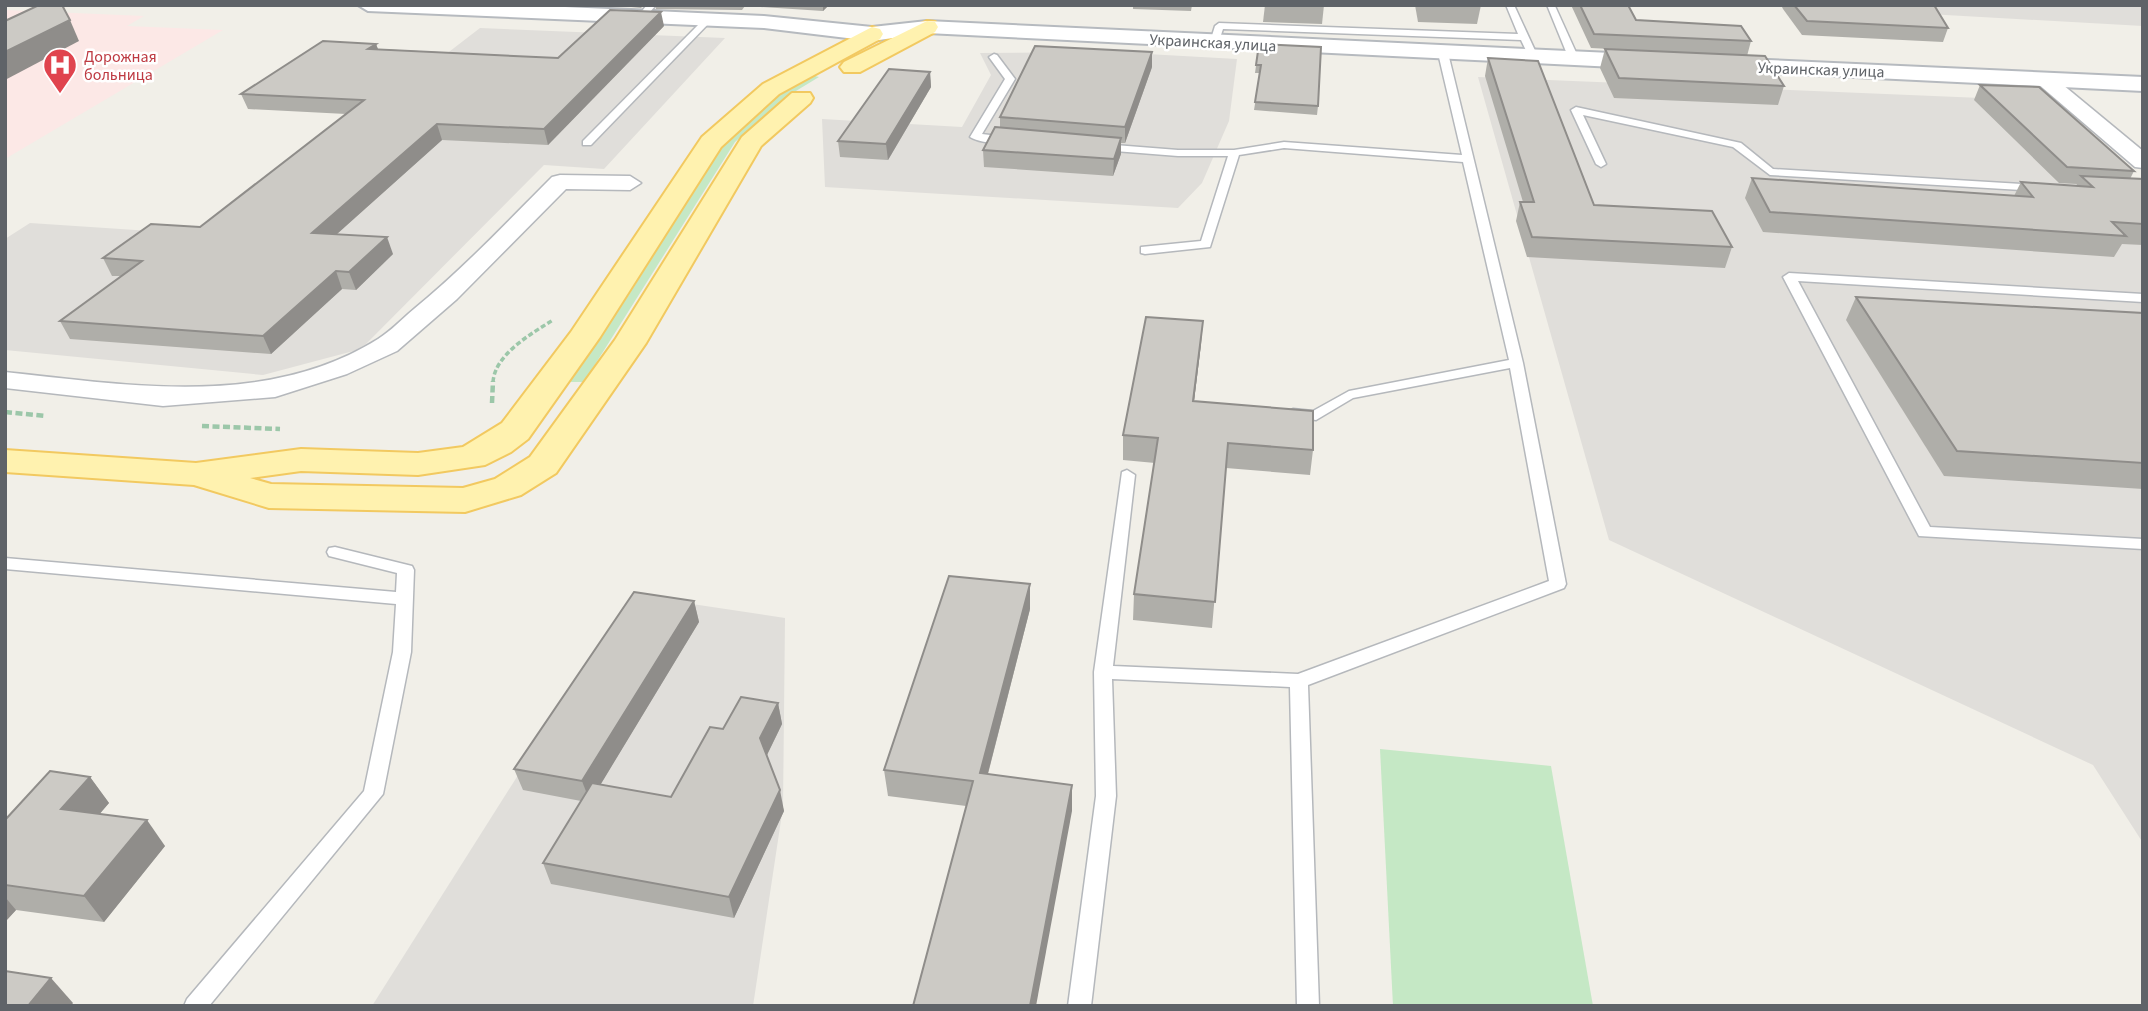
<svg xmlns="http://www.w3.org/2000/svg" width="2148" height="1011" font-family="'Source Sans 3',sans-serif">
  <style>
    .industrial { fill: #e0deda }
    .medical { fill: #fce8e6 }
    .green { fill: #c5e8c5 }
    .lines { fill: none; stroke-linecap: round; stroke-linejoin: round }
    .lane-casing { stroke: #b5b8bc; stroke-width: 3 }
    .street-casing { stroke: #b5b8bc; stroke-width: 3 }
    .secondary-casing { stroke: #b6babf; stroke-width: 4 }
    .primary-casing { stroke: #f2c960; stroke-width: 4 }
    .path-far1 { stroke: #9cc7a9; stroke-width: 3.5; stroke-dasharray: 5 2.5; stroke-linecap: butt }
    .path { stroke: #9cc7a9; stroke-width: 4.5; stroke-dasharray: 7 3.5; stroke-linecap: butt }
    .lane { fill: #fff; fill-rule: evenodd }
    .street { fill: #fff; fill-rule: evenodd }
    .secondary { fill: #fff; fill-rule: evenodd }
    .primary { fill: #fff2af; fill-rule: evenodd }
    .wall { fill: #afaea9 }
    .shaded-wall { fill: #8f8d8a }
    .building { fill: #cccac5; stroke: #8f8d8a; stroke-width: 2 }
    .labels { text-anchor: middle; stroke-width: 5; stroke-linejoin: round; paint-order: stroke }
    .far-street-label { font-size: 16px; fill: #5f6368; stroke: #fff }
    .far-health-label { font-size: 16px; fill: #be3a42; stroke: #fff; text-anchor: start }
  </style>
  <rect width="100%" height="100%" fill="#f1efe8"/>
  <g class="industrial">
    <path d="M1769 5H2143V26Z"/>
    <path d="M480 28 725 38 604 169 544 165 361 349 263 375 5 350V239L30 223 211 235Z"/>
    <path d="M1111 52 1237 59 1229 121 1202 183 1178 208 825 187 822 119 962 127 991 75 980 53Z"/>
    <path d="M1478 77 2029 100 2143 198V843L2093 765 1609 540Z"/>
    <path d="M632 595 785 618 783 807 753 1006H372Z"/>
  </g>
  <path class="medical" d="M5 10 144 16 127 26 223 30 5 159Z"/>
  <g class="green">
    <path d="M811 75 819 77 786 97 735 142 584 382H569L630 293 725 141 778 96Z"/>
    <path d="M1380 749 1551 766 1593 1006H1393Z"/>
  </g>
  <g class="lines">
    <g class="lane-casing">
      <g id="lane">
        <path d="M647 5H656L644 19H638L637 17Z"/>
        <path d="M1506 5H1514L1538 57 1536 59H1530L1521 40 1223 29 1218 44 1210 42 1215 26 1219 23 1518 34Z"/>
        <path d="M1547 5 1555 6 1579 59 1577 61 1569 59Z"/>
        <path d="M705 18 712 20 591 145H583V141Z"/>
        <path d="M1443 50 1448 53 1523 363 1566 584 1564 588 1308 685 1319 1006H1297L1290 687 1112 679 1116 796 1091 1006H1068L1096 796 1094 672 1122 472 1127 470 1135 475 1113 666 1298 674 1549 581 1510 368 1353 398 1316 420 1293 417 1286 413 1293 409 1313 411 1349 391 1509 360 1463 162 1284 148 1239 155 1210 247 1145 254 1141 253V247L1201 241 1228 156H1178L1102 150 1097 147 1102 144 1178 150H1234L1284 142 1462 155 1438 53Z"/>
        <path d="M994 54 997 55 1015 79 982 134 1014 138 1015 140C1006 146 979 143 970 137L1005 79 989 57Z"/>
        <path d="M1576 107 1741 143 1773 169 2039 185 2045 188 2039 191 1770 175 1733 147 1583 115 1606 164 1601 167 1596 164 1571 110Z"/>
        <path d="M1789 273 2143 294V302L1798 281 1930 527 2143 539V549L1919 536 1783 277Z"/>
        <path d="M335 547 412 566 414 570 411 652 383 794 209 1006H184L187 999 364 791 393 652 396 604 5 569V558L396 592 397 573 329 556 327 552 329 548Z"/>
      </g>
    </g>
    <g class="street-casing">
      <g id="street">
        <path d="M2044 73 2051 75 2143 151V168L2135 167 2037 83 2034 79Z"/>
        <path d="M560 175 630 176 641 183 630 190 566 189 457 299 397 351 347 374 275 397 163 406 5 388V372C128 385 266 409 378 339 391 331 402 319 414 309 463 269 507 222 552 177Z"/>
      </g>
    </g>
    <g class="secondary-casing">
      <g id="secondary">
        <path d="M358 5H521L764 16 872 27 927 21 1655 55 1666 62 1655 69 927 33 872 41 764 28 368 11Z"/>
        <path d="M1722 58 2143 77V91L1714 70 1711 65 1714 60Z"/>
      </g>
    </g>
    <g class="primary-casing">
      <g id="primary">
        <path d="M927 21 935 22 938 27 935 32 860 72H844L840 67 844 62Z"/>
        <path d="M872 27 880 29 883 34 880 39 779 94 721 147 600 337 528 439 511 452 485 465 418 475 301 471 250 478 271 484 463 488 495 479 530 457 615 340 742 137 792 93H810L813 98 810 103 761 146 646 343 556 473 521 495 465 512 269 508 194 485 5 472V450L196 463 301 449 418 453 463 447 502 423 571 332 702 137 763 84Z"/>
      </g>
    </g>
    <path class="path-far1" d="M493 382C495 354 531 334 553 320"/>
    <g class="path">
      <path d="M492 403 493 381"/>
      <path d="M5 412 46 416"/>
      <path d="M202 426 280 429"/>
    </g>
    <use href="#lane" class="lane"/>
    <use href="#street" class="street"/>
    <use href="#secondary" class="secondary"/>
    <use href="#primary" class="primary"/>
  </g>
  <g class="wall">
    <path d="M631 5H644L641 8 631 7Z"/>
    <path d="M656 5H829L823 11 745 6 742 10 656 9Z"/>
    <path d="M1133 5H1192L1191 11 1133 9Z"/>
    <path d="M1265 5H1324L1322 24 1263 22Z"/>
    <path d="M1415 5H1481L1477 24 1418 22Z"/>
    <path d="M1571 5H1628L1636 20 1751 41 1747 56 1591 48Z"/>
    <path d="M1781 5H1934L1948 28 1943 42 1802 35 1783 9Z"/>
    <path d="M664 26 548 145 442 140 337 234 393 254 356 290 342 289 271 354 70 339 60 321 121 276H112L103 258 200 227 346 114 248 109 241 94 376 44 378 49 558 58Z"/>
    <path d="M1259 44 1318 106 1317 115 1254 110 1260 73H1255Z"/>
    <path d="M1605 49 1784 86 1778 105 1614 98 1600 68Z"/>
    <path d="M1488 58 1594 205 1732 247 1725 268 1527 257 1516 221 1520 202H1523L1485 76Z"/>
    <path d="M1152 67 1125 143H1121V154L1113 176 984 167 983 150 1000 128V117Z"/>
    <path d="M930 72 931 87 888 160 840 157 838 141Z"/>
    <path d="M1980 85 2134 171 2130 179H2143V245L2122 244 2114 257 1763 232 1745 198 1752 178 2014 196 2021 182 2076 186 2077 184 2059 183 1974 100Z"/>
    <path d="M1856 297 2143 313V489L1944 476 1846 320Z"/>
    <path d="M1201 344 1194 401 1313 450 1310 475 1226 468 1212 628 1133 620 1134 594 1155 463 1123 460V435Z"/>
    <path d="M694 601 699 622 600 785 671 797 723 729 778 703 782 724 767 755 784 811 734 918 551 884 543 863 581 801 523 790 514 769Z"/>
    <path d="M1030 609 988 774 1072 811 966 806 888 796 884 770Z"/>
    <path d="M90 777 109 803 99 814 165 846 104 922 16 910 5 922V820Z"/>
  </g>
  <g class="shaded-wall">
    <path d="M823 5H829L823 11Z"/>
    <path d="M661 12 664 26 548 145 544 129Z"/>
    <path d="M70 20 79 41 5 80V52Z"/>
    <path d="M376 44 381 58 368 49Z"/>
    <path d="M1152 52V67L1125 143V127Z"/>
    <path d="M930 72 931 87 888 160 886 144Z"/>
    <path d="M437 124 442 140 319 250 312 233Z"/>
    <path d="M1121 138V154L1113 176 1114 159Z"/>
    <path d="M387 237 393 254 356 290 349 272Z"/>
    <path d="M336 271 342 289 271 354 263 336Z"/>
    <path d="M1203 321 1201 344 1191 426 1193 401Z"/>
    <path d="M1030 584V609L981 800 980 773Z"/>
    <path d="M694 601 699 622 590 802 582 781Z"/>
    <path d="M778 703 782 724 765 759 760 738Z"/>
    <path d="M90 777 109 803 81 836 61 809Z"/>
    <path d="M1072 785V811L1036 1006H1030Z"/>
    <path d="M780 790 784 811 734 918 729 897Z"/>
    <path d="M147 820 165 846 104 922 84 896Z"/>
    <path d="M5 897 16 910 5 922Z"/>
    <path d="M51 978 73 1003 71 1006H28Z"/>
  </g>
  <g class="building">
    <path d="M39 5H62L70 20 5 52V21Z"/>
    <path d="M1580 5H1628L1636 20 1741 26 1751 41 1594 34Z"/>
    <path d="M1794 5H1934L1948 28 1807 21Z"/>
    <path d="M610 10 661 12 544 129 437 124 312 233 387 237 349 272 336 271 263 336 60 321 142 261 103 258 151 224 200 227 364 100 241 94 323 41 376 44 368 49 558 58Z"/>
    <path d="M1259 44 1321 47 1318 106 1255 102 1261 65H1256Z"/>
    <path d="M1035 46 1152 52 1125 127 1000 117Z"/>
    <path d="M1605 49 1765 56 1784 86 1619 78Z"/>
    <path d="M1488 58 1538 61 1594 205 1712 211 1732 247 1532 237 1520 202H1534Z"/>
    <path d="M889 69 930 72 886 144 838 141Z"/>
    <path d="M1980 85 2039 87 2134 171 2067 167Z"/>
    <path d="M995 127 1121 138 1114 159 983 150Z"/>
    <path d="M2081 176 2143 179V224L2112 222 2126 236 1770 212 1752 178 2033 197 2021 182 2093 187Z"/>
    <path d="M1856 297 2143 313V463L1957 451Z"/>
    <path d="M1146 317 1203 321 1193 401 1313 411V450L1228 443 1215 602 1134 594 1158 438 1123 435Z"/>
    <path d="M949 576 1030 584 980 773 1072 785 1030 1006H913L973 781 884 770Z"/>
    <path d="M634 592 694 601 582 781 514 769Z"/>
    <path d="M741 697 778 703 760 738 780 790 729 897 543 863 592 783 671 797 710 727 723 729Z"/>
    <path d="M50 771 90 777 61 809 147 820 84 896 5 885V820Z"/>
    <path d="M5 971 51 978 28 1006H5Z"/>
  </g>
  <defs>
    <g id="hospital-pin" transform="scale(1.75)"><path d="M0 17L-7.5 6A9.5 9.5 0 1 1 7.5 6Z" fill="#e0444e" stroke="#fff"/><path d="M-5-5h3v3.5h4V-5h3V5h-3V1.5h-4V5h-3Z" fill="#fff"/></g>
  </defs>
  <g fill-rule="evenodd">
    <use href="#hospital-pin" x="60" y="65"/>
  </g>
  <g class="labels">
    <g class="far-street-label">
      <text transform="translate(1213 42) rotate(3)" y="6">Украинская улица</text>
      <text transform="translate(1821 69) rotate(2)" y="6">Украинская улица</text>
    </g>
    <g class="far-health-label">
      <text x="84" y="62">Дорожная<tspan x="84" dy="18">больница</tspan></text>
    </g>
  </g>
  <rect width="2148" height="1011" fill="none" stroke="#5f6368" stroke-width="14"/>
</svg>
